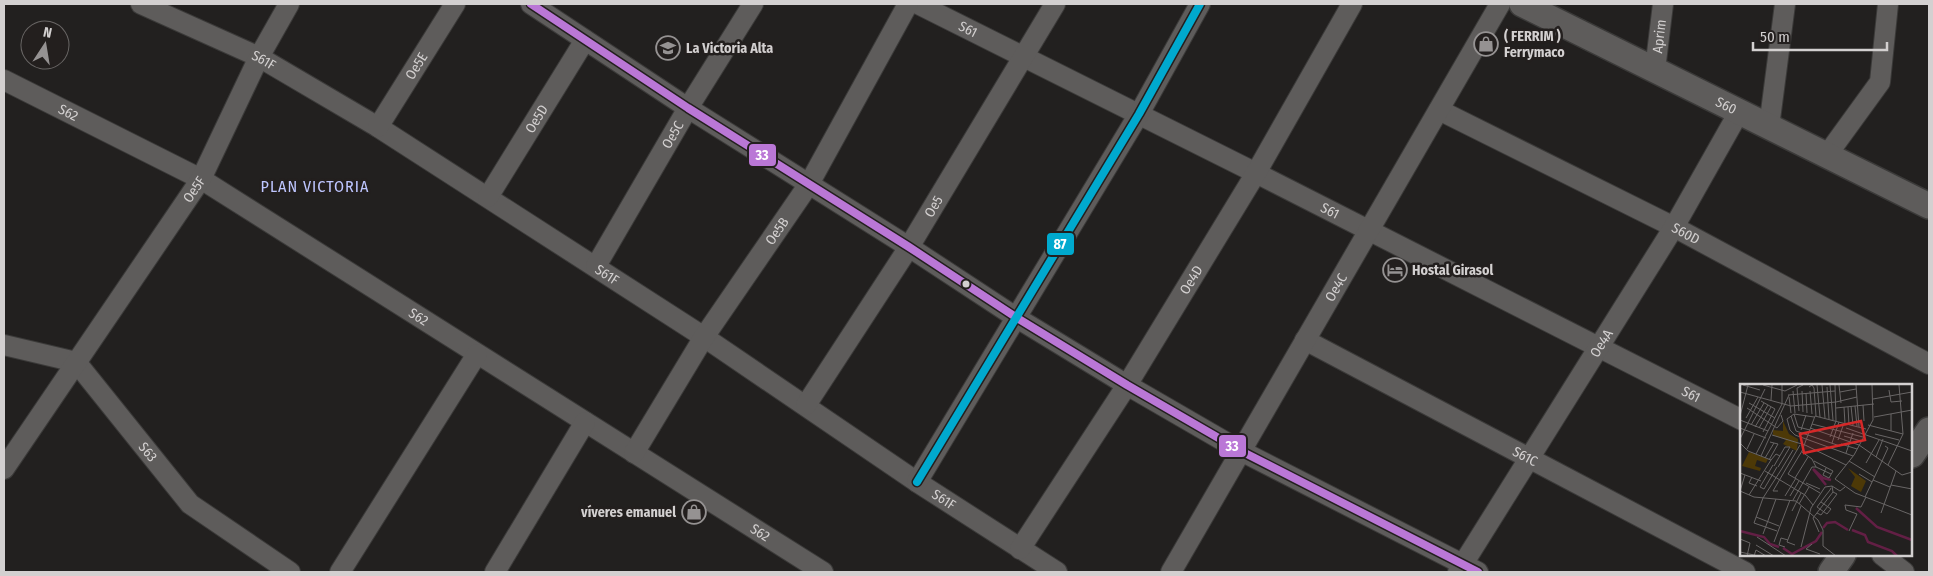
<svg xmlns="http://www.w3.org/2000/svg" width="1933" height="576" font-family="'Fira Sans Condensed',sans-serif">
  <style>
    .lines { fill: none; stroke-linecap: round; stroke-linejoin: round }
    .minor-casing { stroke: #3b3a39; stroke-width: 22 }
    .tertiary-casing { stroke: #3b3a39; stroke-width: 28 }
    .minor { stroke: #5e5c5b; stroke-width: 20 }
    .tertiary { stroke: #5e5c5b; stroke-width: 25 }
    .bus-1-casing { stroke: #231f1e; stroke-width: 11 }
    .bus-2-casing { stroke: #231f1e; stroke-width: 11 }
    .bus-1 { stroke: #ba77d6; stroke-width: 8 }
    .bus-2 { stroke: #00a9ce; stroke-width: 8 }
    .bus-dot { fill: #d3d0d0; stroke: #231f1e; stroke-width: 2 }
    .labels { text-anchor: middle; stroke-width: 5; stroke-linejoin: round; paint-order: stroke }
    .street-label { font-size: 14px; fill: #d3d0d0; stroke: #231f1e }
    .poi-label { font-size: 14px; font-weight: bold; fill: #d3d0d0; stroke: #231f1e; text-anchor: start }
    .quarter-label { font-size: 16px; letter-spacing: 1px; fill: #bec6ff; stroke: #231f1e }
    .inset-river { fill: none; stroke: #631f45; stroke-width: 2.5 }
    .inset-road { fill: none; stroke: #696666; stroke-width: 1 }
    .view { fill: #d62828; fill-opacity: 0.15; stroke: #d62828; stroke-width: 2.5 }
    .inset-edge { fill: none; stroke: #d3d0d0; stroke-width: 2.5 }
    .line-badge { stroke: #231f1e; stroke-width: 2 }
    .badge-label { font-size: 14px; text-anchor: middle; font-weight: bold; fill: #fff }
  </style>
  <rect width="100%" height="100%" fill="#22201f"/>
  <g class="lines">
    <g class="minor-casing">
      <g id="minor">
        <path id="s1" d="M141 4 259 57 378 127 704 337 917 482 1057 572"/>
        <path d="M531 4 688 108 909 247 1017 318 1127 385 1241 451 1478 572"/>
        <path id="s2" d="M918 4 1256 173 1742 420"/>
        <path id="s3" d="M1655 70 1663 4"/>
        <path id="s4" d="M4 80 201 179 823 572"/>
        <path id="s5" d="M1439 110 1674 227 1929 364"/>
        <path id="s6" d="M378 127 455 4"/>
        <path d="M1769 127 1785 4"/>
        <path d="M1827 155 1880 82 1888 4"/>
        <path id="s7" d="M488 197 585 40"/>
        <path id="s8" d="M596 266 688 108 753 4"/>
        <path id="s9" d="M1305 340 1745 572"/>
        <path id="s10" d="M4 345 76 362 190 504 290 572"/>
        <path id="s11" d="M806 405 909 247 1055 4"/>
        <path id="s12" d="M634 453 704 337 809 184 908 4"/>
        <path id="s13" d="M4 469 201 179 259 57 289 4"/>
        <path d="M917 482 1139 114 1200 4"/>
        <path id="s14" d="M1020 549 1127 385 1256 173 1352 4"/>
        <path d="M1882 555 1904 572"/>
        <path d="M340 572 477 354"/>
        <path d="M495 572 585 422"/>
        <path id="s15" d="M1171 572 1500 4"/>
        <path id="s16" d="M1458 572 1674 227 1739 112"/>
      </g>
    </g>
    <g class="tertiary-casing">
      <g id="tertiary">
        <path id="s17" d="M1522 4 1929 206"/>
        <path d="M1912 455 1929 430"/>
        <path d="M1831 572 1843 555"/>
      </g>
    </g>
    <use href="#minor" class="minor"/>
    <use href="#tertiary" class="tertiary"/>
    <g class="bus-1-casing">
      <path id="bus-1" d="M531 4 688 108 909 247 1017 318 1127 385 1241 451 1478 572"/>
    </g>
    <g class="bus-2-casing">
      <path id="bus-2" d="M917 482 1139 114 1200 4"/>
    </g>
    <use href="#bus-1" class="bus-1"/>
    <use href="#bus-2" class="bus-2"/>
  </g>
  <defs>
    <g id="shop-ring" transform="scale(1.25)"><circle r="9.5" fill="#231f1e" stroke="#959292" stroke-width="1.5"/><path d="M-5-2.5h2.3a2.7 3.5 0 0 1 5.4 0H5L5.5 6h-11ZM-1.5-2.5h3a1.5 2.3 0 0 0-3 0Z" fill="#959292"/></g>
    <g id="school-ring" transform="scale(1.25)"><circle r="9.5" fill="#231f1e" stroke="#959292" stroke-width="1.5"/><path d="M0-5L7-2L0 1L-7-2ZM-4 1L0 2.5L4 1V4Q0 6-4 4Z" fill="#959292"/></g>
    <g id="hotel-ring" transform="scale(1.25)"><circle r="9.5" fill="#231f1e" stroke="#959292" stroke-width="1.5"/><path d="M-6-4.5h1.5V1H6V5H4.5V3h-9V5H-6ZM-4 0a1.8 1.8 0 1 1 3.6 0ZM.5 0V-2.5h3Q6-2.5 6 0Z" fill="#959292"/></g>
  </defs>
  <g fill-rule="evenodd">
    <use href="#shop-ring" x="1486" y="44"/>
    <use href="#school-ring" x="668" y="48"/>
    <use href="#hotel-ring" x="1395" y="270"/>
    <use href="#shop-ring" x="694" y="512"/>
  </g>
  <circle class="bus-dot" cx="966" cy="284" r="4.5"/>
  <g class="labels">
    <g class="street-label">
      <text dy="5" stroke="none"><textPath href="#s2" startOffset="56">S61</textPath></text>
      <text dy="5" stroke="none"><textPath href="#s3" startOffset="34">Aprim</textPath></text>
      <text dy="5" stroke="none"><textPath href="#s1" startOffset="135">S61F</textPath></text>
      <text dy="5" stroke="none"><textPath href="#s6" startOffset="72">Oe5E</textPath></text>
      <text dy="5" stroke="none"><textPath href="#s17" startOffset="228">S60</textPath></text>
      <text dy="5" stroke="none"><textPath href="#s4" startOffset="72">S62</textPath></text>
      <text dy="5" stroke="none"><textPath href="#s7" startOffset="92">Oe5D</textPath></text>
      <text dy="5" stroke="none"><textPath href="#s8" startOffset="152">Oe5C</textPath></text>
      <text dy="5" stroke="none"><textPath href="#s13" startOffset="338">Oe5F</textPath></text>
      <text dy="5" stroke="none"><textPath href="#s11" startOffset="236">Oe5</textPath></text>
      <text dy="5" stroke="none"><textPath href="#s2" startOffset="461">S61</textPath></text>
      <text dy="5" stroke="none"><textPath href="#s12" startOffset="264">Oe5B</textPath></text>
      <text dy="5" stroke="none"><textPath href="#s5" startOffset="276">S60D</textPath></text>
      <text dy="5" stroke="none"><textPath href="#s1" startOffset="540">S61F</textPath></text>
      <text dy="5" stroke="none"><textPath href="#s14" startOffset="319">Oe4D</textPath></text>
      <text dy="5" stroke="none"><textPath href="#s15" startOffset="329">Oe4C</textPath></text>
      <text dy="5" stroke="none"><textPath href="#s4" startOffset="478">S62</textPath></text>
      <text dy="5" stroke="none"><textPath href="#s16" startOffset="270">Oe4A</textPath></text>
      <text dy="5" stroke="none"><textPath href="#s2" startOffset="866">S61</textPath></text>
      <text dy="5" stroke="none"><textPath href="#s10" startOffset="189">S63</textPath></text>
      <text dy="5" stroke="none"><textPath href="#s9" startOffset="249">S61C</textPath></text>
      <text dy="5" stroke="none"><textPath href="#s1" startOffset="945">S61F</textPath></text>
      <text dy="5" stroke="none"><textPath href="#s4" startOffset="882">S62</textPath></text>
    </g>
    <g class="poi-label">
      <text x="1504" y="41">( FERRIM )<tspan x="1504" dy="16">Ferrymaco</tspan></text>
      <text x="686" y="53">La Victoria Alta</text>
      <text x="1412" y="275">Hostal Girasol</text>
      <text x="676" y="517" text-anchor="end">víveres emanuel</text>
    </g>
    <g class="quarter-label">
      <text x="315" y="192">PLAN VICTORIA</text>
    </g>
  </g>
  <g transform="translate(1740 384)">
    <rect width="172" height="172" fill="#22201f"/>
    <path d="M43 37 49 50 58 55 57 67 43 60 46 56 33 51V46L43 47ZM9 68 28 75 26 79 17 76 15 82 21 84 20 87 2 82ZM108 84 126 97 121 108 111 102 115 93Z" fill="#4d3907"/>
    <path class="inset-river" d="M73 85 86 101M73 85 83 94 91 96M116 124 137 143 172 156M83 144 87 139 95 138 108 146M112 146 125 151 128 158 152 167 157 172M0 147 24 153 30 160 39 163M43 164 52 170 76 157 82 148"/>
    <path class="inset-road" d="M3 1 20 6M23 1 45 7 57 1M77 1 80 33M82 1 85 34M90 1 93 36M99 1 101 19M116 1 119 43M132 1 133 36 114 71 95 95 115 109 172 131M69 3 72 1 74 4 76 32M87 3 89 35M149 6 151 18 162 17M53 7 55 29M62 7 63 28M70 7 72 30M0 8 51 22 96 18 117 13M100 8 116 5M66 9 67 29M48 11 95 7M49 13 51 29M133 15 172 8M31 16 32 1M21 17 35 25M9 19 35 34M123 21 124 37M111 22 113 41M115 22 117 42M104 23 105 40M108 23 109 41M7 24 37 44 43 37 41 31M96 24 134 20M59 27 57 4 63 1M54 30 58 43 70 46M0 32 8 1M51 32 56 47 100 62M74 33 54 30 47 35 50 46 55 51 113 72M134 33 172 26M6 34 18 13M0 36 28 47M72 40 123 53M11 41 24 19M128 41 163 50M15 43 28 21M0 44 26 54M19 44 31 23M70 44 119 61 162 91 172 88M106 44 172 67M61 46 66 31M151 47V30M23 48 35 25M135 50 159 56M32 51 65 61 106 81M104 52 121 57M90 53 96 37 95 1M0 55 25 5M98 56 104 39M0 59 8 67 31 76M92 59 99 38M101 60 117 65M7 65 14 50M62 68 72 75 76 83 91 90M106 69 113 49M16 70 42 20V1M21 72 49 11M136 73 143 55M25 74 34 59M29 76 38 60 30 58M74 77 93 87 89 94 83 91 86 84M109 77 135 93M142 77 148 64 145 62M126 79 139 56M33 81 20 103 24 105 37 83M148 81 163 50 159 1M34 82 45 63H50M38 83 50 63M41 86 53 66M25 87 65 111 73 121M0 89 21 97M48 90 62 67 75 32 126 45M48 90 80 109M119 90 132 98M12 93 9 99 17 102M55 94 68 73M133 96 150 103M66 99 80 105M151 101 172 105M0 107 14 113 56 117 78 136 83 146V162L96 172M0 107 5 91M38 107H33L60 61M9 111 31 76 36 70 40 72M45 112 56 94M50 112 59 97M125 113 142 77M53 116 72 83H76M81 118 91 125 87 130 77 123 86 111 90 106 91 104M59 120 69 103M105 121 106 126 117 130 109 147M105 121 121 123 126 113M52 127 61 109M77 129 81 131 88 122 97 110 93 108M141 129 156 87M16 133 39 142M37 147 14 139 23 114 41 86M79 148 73 134 93 108 92 102M23 150 36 115M17 153 46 172M0 155 10 159 7 172M34 158 50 116M72 160 66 165 80 170M16 161 34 172M55 161 47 158 61 122M45 163 39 161 41 154 48 156M61 163 71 124 85 103 92 102 100 107 105 103M0 168 19 172M14 172 16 166 26 172"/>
    <path class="view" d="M121 37 125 56 64 69 60 50Z"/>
    <rect width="172" height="172" class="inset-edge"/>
  </g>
  <g class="line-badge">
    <rect x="748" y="143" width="29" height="24" rx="5" fill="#ba77d6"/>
    <rect x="1046" y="232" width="29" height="24" rx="5" fill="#00a9ce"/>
    <rect x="1218" y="434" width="29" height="24" rx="5" fill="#ba77d6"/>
  </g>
  <g class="badge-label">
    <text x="762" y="160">33</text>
    <text x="1060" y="249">87</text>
    <text x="1232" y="451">33</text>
  </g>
  <rect width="1933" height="576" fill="none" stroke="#d3d0d0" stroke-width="10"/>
  <g transform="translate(45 45) rotate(12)"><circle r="24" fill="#231f1e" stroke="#696665"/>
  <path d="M0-4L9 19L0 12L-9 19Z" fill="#959292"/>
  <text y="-8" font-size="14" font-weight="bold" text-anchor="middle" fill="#d3d0d0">N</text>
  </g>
  <path d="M1753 42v8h134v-8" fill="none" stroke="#d3d0d0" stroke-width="2.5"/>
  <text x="1760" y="42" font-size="15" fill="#d3d0d0" stroke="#231f1e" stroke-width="4" paint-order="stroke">50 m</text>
</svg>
